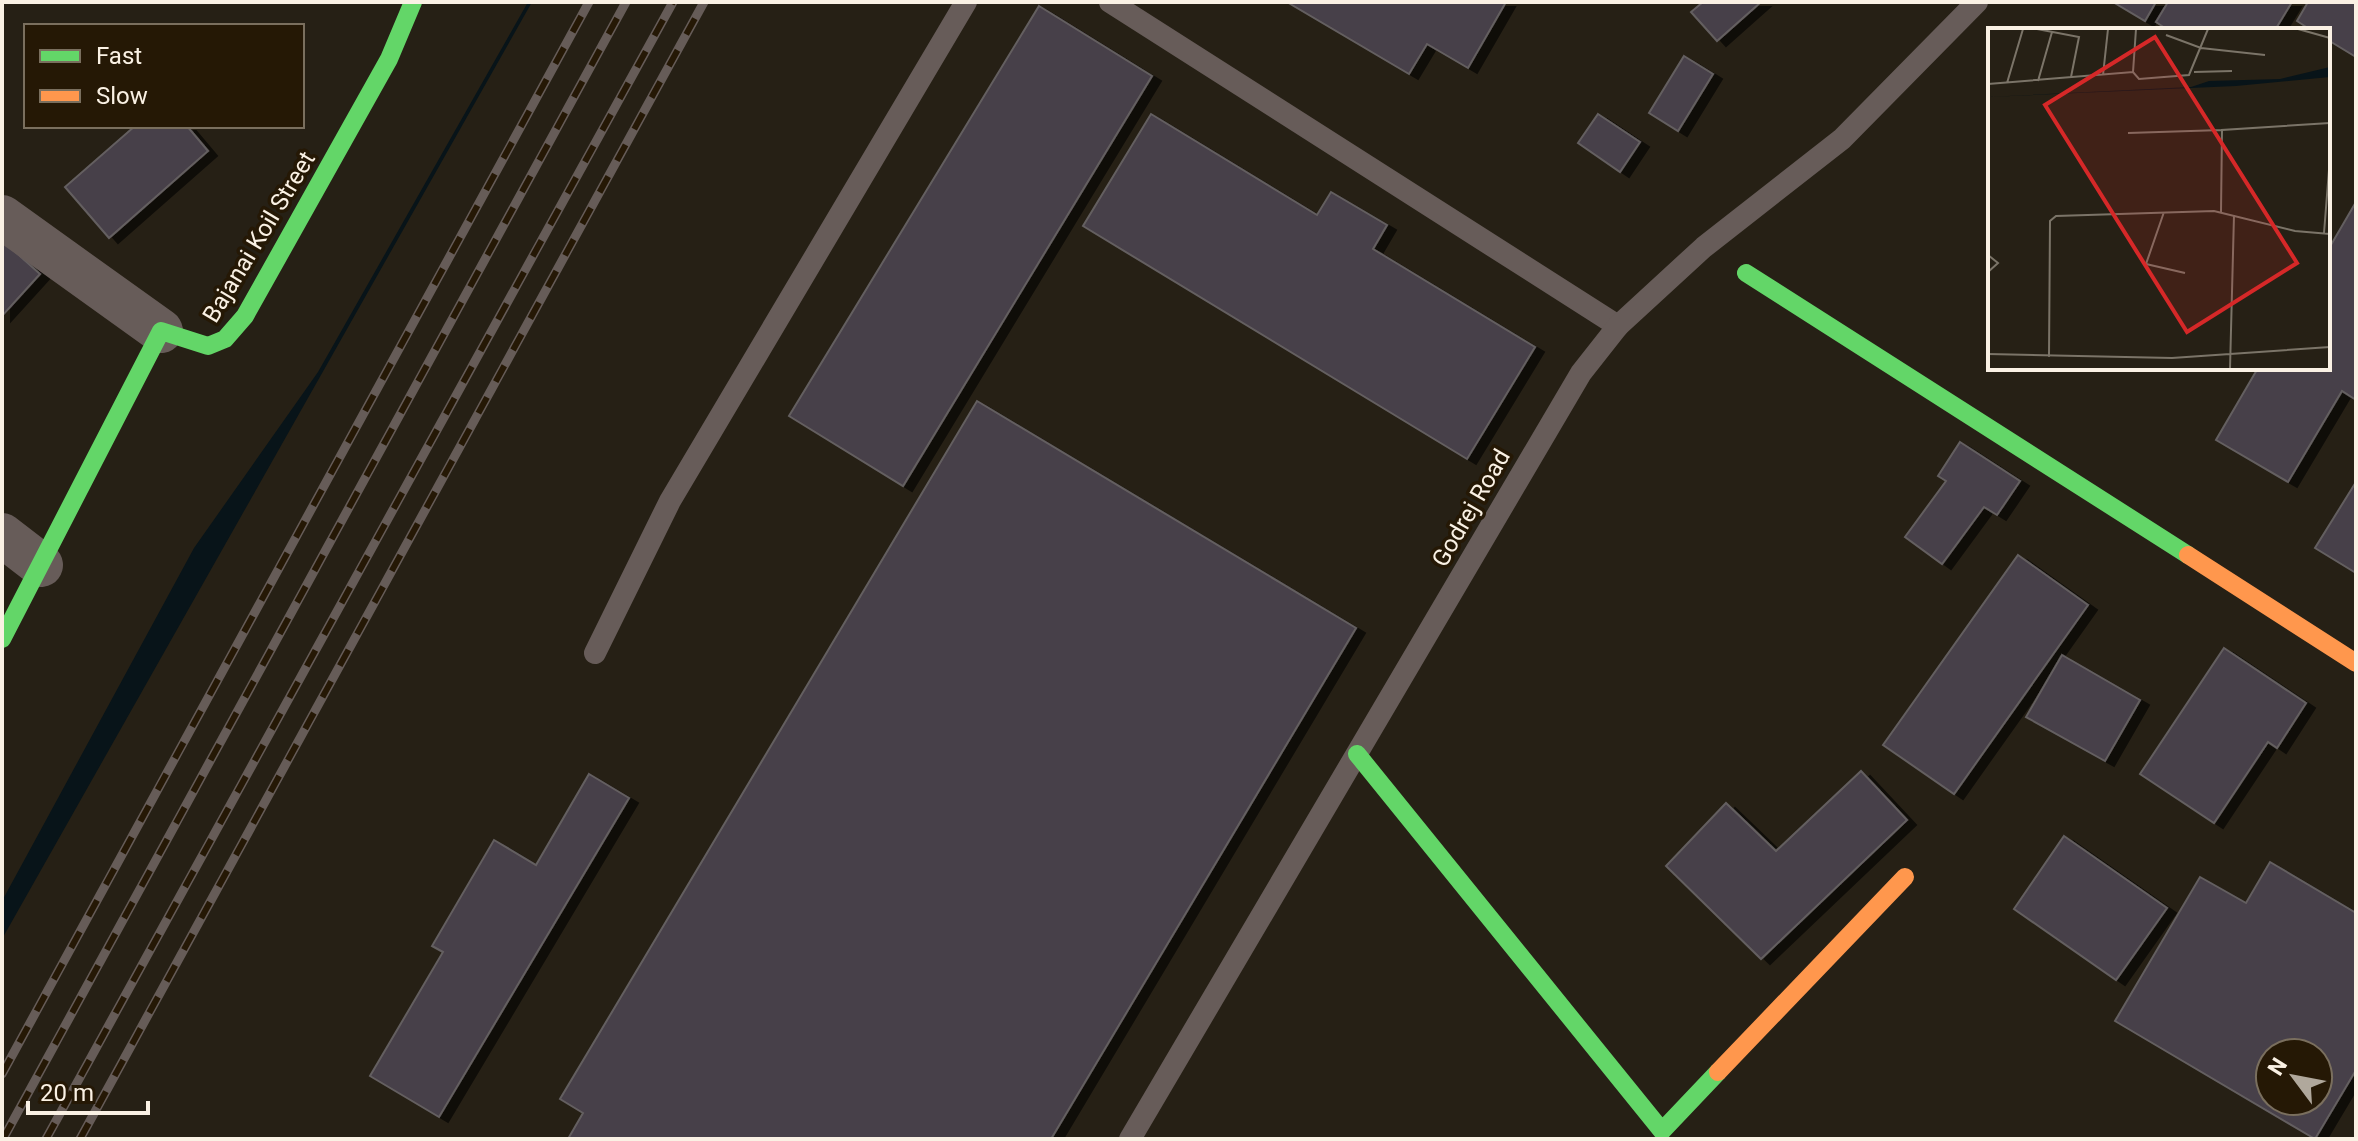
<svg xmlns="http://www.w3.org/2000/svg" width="2358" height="1141" font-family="Roboto,sans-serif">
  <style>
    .water { fill: #081419 }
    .building { fill: #473f48; stroke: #645f60; stroke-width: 2; fill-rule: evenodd; filter: url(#shadow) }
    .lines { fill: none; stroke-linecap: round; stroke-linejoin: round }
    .lane { stroke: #675c59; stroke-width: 22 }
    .street { stroke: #675c59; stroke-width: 44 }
    .fast { stroke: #63d668; stroke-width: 18 }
    .slow { stroke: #ff974d; stroke-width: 18 }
    .rail-casing { stroke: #665c58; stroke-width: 9 }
    .rail { stroke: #251805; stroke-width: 6; stroke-dasharray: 18; stroke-linecap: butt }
    .labels { text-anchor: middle; stroke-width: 7; stroke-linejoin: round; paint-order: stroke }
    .street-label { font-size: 24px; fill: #faf1e4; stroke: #251805 }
    .inset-road { fill: none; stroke: #7b7468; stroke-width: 2 }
    .view { fill: #d62828; fill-opacity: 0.15; stroke: #d62828; stroke-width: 4 }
    .inset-edge { fill: none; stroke: #faf1e4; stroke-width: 4 }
  </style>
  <defs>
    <filter id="shadow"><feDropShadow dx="9" dy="5" stdDeviation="0" flood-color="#0009"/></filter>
  </defs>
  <rect width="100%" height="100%" fill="#262015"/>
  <path class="water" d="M528 2H532L2 939V901L194 548 318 372Z"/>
  <g class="building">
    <path d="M1287 2H1506L1468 68 1427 44 1409 74Z"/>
    <path d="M1703 2H1761L1717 41 1691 12Z"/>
    <path d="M2113 2H2156L2145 21Z"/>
    <path d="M2168 2H2292L2275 30H2168L2156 22Z"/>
    <path d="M2308 2H2356V57L2328 40V30H2311L2297 21Z"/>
    <path d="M1039 6 1152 76 903 486 789 416Z"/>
    <path d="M1684 56 1713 74 1678 131 1649 113Z"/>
    <path d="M1151 114 1317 215 1331 192 1387 225 1373 249 1535 347 1467 459 1083 226Z"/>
    <path d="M1598 114 1640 142 1620 172 1578 143Z"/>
    <path d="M135 126H187L208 151 109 238 65 187Z"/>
    <path d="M2356 202V400L2342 391 2288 482 2216 440 2258 368H2328V250Z"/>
    <path d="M2 240 40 274 2 316Z"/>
    <path d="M977 401 1356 628 1051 1139H568L583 1113 560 1099Z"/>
    <path d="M1960 442 2020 481 1997 515 1984 507 1942 564 1905 537 1946 481 1938 476Z"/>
    <path d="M2356 482V573L2315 548Z"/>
    <path d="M2018 555 2088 605 1954 794 1883 745Z"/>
    <path d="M2224 648 2306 703 2277 748 2268 742 2214 823 2140 774Z"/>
    <path d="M2062 655 2140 700 2105 761 2026 717Z"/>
    <path d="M1861 771 1907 820 1761 959 1666 866 1726 803 1776 851Z"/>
    <path d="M589 774 629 798 439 1117 370 1076 443 952 432 946 494 840 536 865Z"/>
    <path d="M2064 836 2167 908 2116 980 2014 909Z"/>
    <path d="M2270 862 2356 913V1070L2315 1139 2115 1021 2200 877 2246 903ZM2270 1053H2318V1101H2270Z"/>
  </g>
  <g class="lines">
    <g class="lane">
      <path d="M1110 2 1618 326"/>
      <path d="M595 653 670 501 966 2"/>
      <path d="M1130 1139 1581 373 1618 326 1704 247 1842 139 1977 2"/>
    </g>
    <g class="street">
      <path d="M2 217 161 331"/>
      <path d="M2 535 41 565"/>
    </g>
    <g class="fast">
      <path d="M1746 273 2188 555"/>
      <path d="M2 639 161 331 208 346 225 339 245 316 389 59 413 2"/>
      <path d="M1357 754 1662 1131 1718 1072"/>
    </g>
    <g class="slow">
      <path d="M2188 555 2356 663"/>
      <path d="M1718 1072 1905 877"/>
    </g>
    <g class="rail-casing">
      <g id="rail">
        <path d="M2 1074 589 2"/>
        <path d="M3 1139 626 2"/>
        <path d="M46 1139 673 2"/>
        <path d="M80 1139 704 2"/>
      </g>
    </g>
    <use href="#rail" class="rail"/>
  </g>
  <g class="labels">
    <g class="street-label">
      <text transform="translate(259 237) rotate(-59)" y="8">Bajanai Koil Street</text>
      <text transform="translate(1471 508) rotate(-60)" y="8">Godrej Road</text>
    </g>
  </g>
  <g transform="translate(1988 28)">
    <rect width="342" height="342" fill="#262015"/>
    <path d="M342 39V49L248 58 0 69 203 59 221 53 292 51Z" fill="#081419"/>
    <path class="inset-road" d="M49 1 91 9 83 49M310 1 342 10M178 7 213 20 277 27M145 44 148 1M206 44 244 43M115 47 120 1M50 53 64 4M19 55 35 1M0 56 145 44 151 51 201 47 220 1M140 105 234 102M176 184 158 236 197 245M233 184 234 102 342 95M336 205 342 129M0 227 10 235 0 244M0 326 184 330 342 319M61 329 62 193 68 188 226 183 307 203 342 206M242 341 246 187"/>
    <path class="view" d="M167 9 309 235 199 304 57 77Z"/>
    <rect width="342" height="342" class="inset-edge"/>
  </g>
  <rect width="2358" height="1141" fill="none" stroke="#faf1e4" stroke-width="8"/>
  <rect x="24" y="24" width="280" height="104" fill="#251805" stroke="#7a6f5e" stroke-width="2"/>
  <rect x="40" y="50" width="40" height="12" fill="#63d668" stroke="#7a6f5e" stroke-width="2"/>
  <text x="96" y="64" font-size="24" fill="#faf1e4">Fast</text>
  <rect x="40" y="90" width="40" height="12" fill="#ff974d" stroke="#7a6f5e" stroke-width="2"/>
  <text x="96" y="104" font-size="24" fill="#faf1e4">Slow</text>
  <g transform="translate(2294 1077) rotate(302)"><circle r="38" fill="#251805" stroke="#7a6f5e" stroke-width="2"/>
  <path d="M0-6L14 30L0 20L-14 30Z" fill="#b0a89c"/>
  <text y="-12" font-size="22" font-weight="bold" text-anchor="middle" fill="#faf1e4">N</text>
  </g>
  <path d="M28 1101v12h120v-12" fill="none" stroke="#faf1e4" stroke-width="4"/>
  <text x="40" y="1101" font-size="24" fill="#faf1e4" stroke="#251805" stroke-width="6" paint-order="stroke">20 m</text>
</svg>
